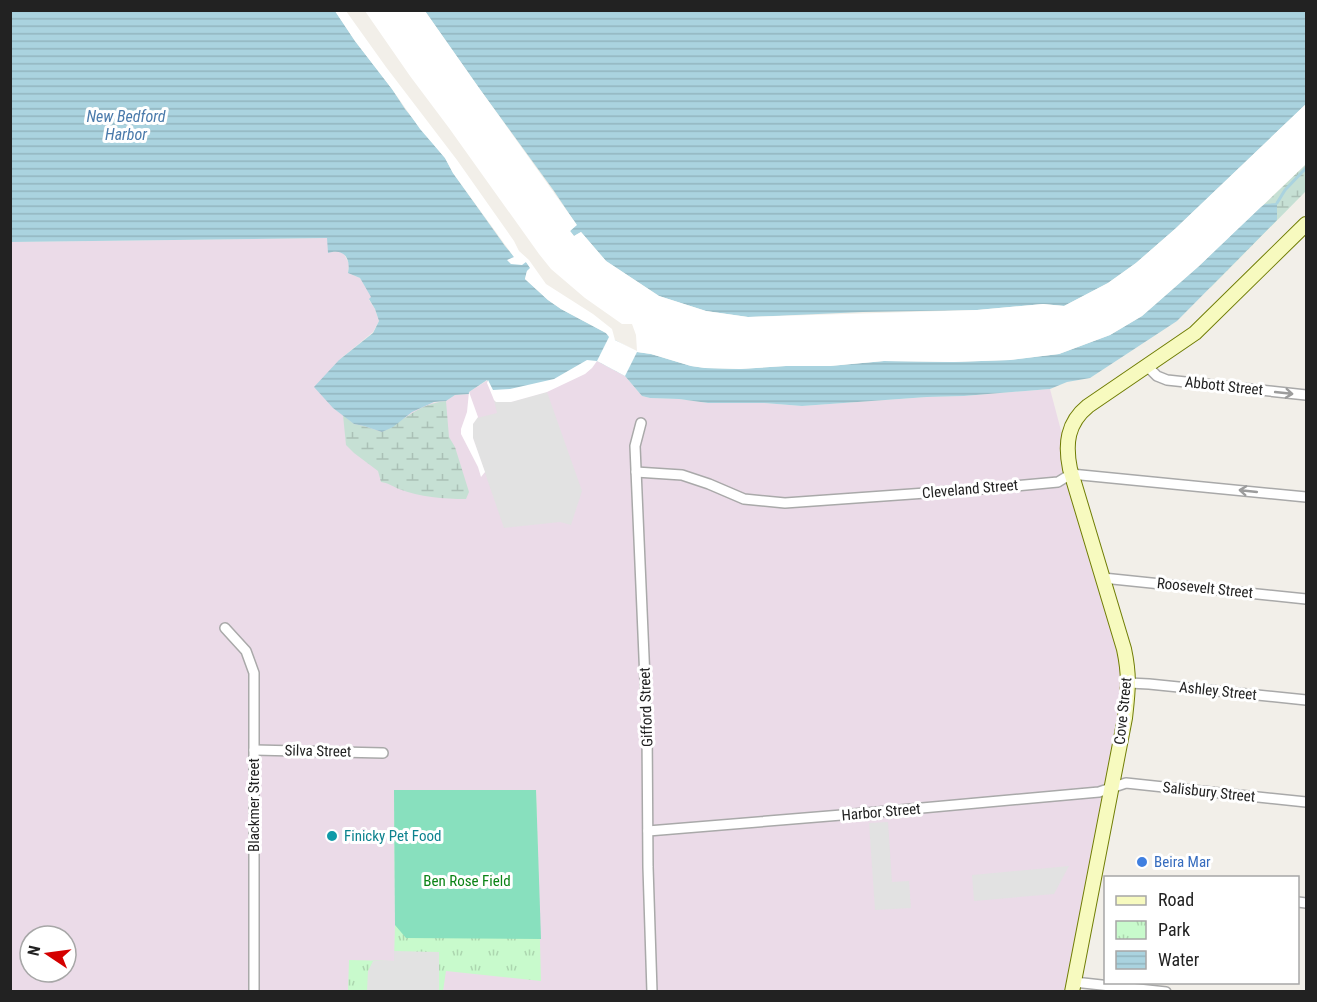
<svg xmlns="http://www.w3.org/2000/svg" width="1317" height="1002" font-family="'Roboto Condensed',sans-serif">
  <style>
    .industrial { fill: #ebdbe8; fill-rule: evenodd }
    .wetland { fill: url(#wetland-marsh) }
    .park { fill: url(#park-tufts) }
    .pitch { fill: #88e0be }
    .parking { fill: #e2e2e2 }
    .water { fill: url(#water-rules) }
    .pier { fill: #fff }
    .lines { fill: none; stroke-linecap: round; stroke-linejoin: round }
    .stream { stroke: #aad3df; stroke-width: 3 }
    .street-casing { stroke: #a9a9a9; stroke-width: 12 }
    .secondary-casing { stroke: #707d05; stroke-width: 16 }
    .street { stroke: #fff; stroke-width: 9 }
    .secondary { stroke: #f7fabf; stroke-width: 14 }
    .oneway { stroke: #9c9c9c }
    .culture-dot { fill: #0f9aa8; stroke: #fff; stroke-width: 2 }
    .shop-dot { fill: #3f7fe0; stroke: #fff; stroke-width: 2 }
    .labels { text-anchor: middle; stroke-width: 6; stroke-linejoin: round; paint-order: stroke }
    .street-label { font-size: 15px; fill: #222; stroke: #fff }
    .culture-label { font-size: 15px; fill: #0d838f; stroke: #fff; text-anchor: start }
    .shop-label { font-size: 15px; fill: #366cbe; stroke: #fff; text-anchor: start }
    .park-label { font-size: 15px; fill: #0c8416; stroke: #fff }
    .water-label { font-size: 16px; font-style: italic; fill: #4a7aab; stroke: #fff }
  </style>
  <defs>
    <pattern id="wetland-marsh" width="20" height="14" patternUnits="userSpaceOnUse" patternTransform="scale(1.5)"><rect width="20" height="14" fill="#c6e0d4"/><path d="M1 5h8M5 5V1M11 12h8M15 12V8" fill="none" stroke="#aac0b6"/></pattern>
    <pattern id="park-tufts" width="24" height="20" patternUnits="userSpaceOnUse" patternTransform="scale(1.5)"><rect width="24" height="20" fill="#c8facc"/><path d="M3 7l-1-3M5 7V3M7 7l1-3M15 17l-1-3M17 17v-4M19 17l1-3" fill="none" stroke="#acd6af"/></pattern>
    <pattern id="water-rules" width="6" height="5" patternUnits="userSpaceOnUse" patternTransform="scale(1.5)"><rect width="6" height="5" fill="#aad3df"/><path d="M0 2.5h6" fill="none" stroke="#92b5bf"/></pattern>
  </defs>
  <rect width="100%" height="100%" fill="#f2efe9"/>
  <path class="industrial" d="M328 238 333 252 338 251 344 254 347 260 349 263 348 273 360 278 372 297 369 300 375 309 379 321 373 332 339 360 333 408 343 415 446 401 455 395 468 394 469 392 488 380 597 361 625 376 642 396 650 398 679 399 708 403H764L802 406 927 397 964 396 1050 389 1068 457 1127 667 1072 991H11L10 242ZM30 936H66V972H30Z"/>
  <g class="wetland">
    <path d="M1306 164V191L1210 288 1226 241Z"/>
    <path d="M446 401 449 437 455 447 469 492 466 499C443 499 420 497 399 489 392 486 388 483 381 482L378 471 354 453 346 445 343 415 354 424 364 426 382 432C405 420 418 404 446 401Z"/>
  </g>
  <path class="park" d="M394 790H536L541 981 446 971 443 991 348 992 349 960 394 961 395 925Z"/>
  <path class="pitch" d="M394 790H536L541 939 406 938 395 925Z"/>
  <g class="parking">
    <path d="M547 392 582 491 571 525 560 522 504 528 473 438V424L477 418 497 413 494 400 496 402H511Z"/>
    <path d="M888 822 892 882 909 881 911 908 875 910 869 823Z"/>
    <path d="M1069 866 1054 894 974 901 972 875Z"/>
    <path d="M394 951 439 952V991H367L368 971 373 961H394Z"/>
  </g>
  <g class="water">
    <path d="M10 11H335L355 41 392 89 405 109 445 158 453 173 505 246 515 258 508 260 526 262 531 268 527 271 525 279 548 300 561 309 606 333 615 340 637 352 651 354 691 366 705 368 740 369 786 366H830L884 361 953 362 1010 360 1059 354 1110 335 1142 316 1199 266 1259 208 1265 204 1277 203V220L1177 321 1090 378 1067 382 1050 389 964 396 927 397 802 406 764 403H708L679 399 650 398 642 396 625 376 597 361 579 373 496 398 487 380 469 392V394L455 395 446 401 434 402 412 412 393 427 382 432 364 426 354 424 333 408 314 387 339 360 373 333 379 321 375 309 369 299 371 297 360 278 348 273C351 258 344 248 328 253L327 238 11 242Z"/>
    <path d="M425 11H1306V104L1175 229 1136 263 1108 283 1064 306 1043 304 977 310 863 312 748 317 706 311 659 296 606 261 581 232 574 236 570 231 576 224 554 191 479 88Z"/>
  </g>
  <g class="pier">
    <path d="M335 11H346L386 67 457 160 514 241 519 251 529 260 546 284 593 314 612 329 615 340 637 351 636 335 632 324H622L585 298 551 269 539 254 449 128 410 76 365 11H425L479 88 577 225 570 231 574 236 581 232 606 261 659 296 706 311 748 317 977 310 1043 304 1064 306 1108 283 1136 263 1175 229 1306 104V164L1199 266 1142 316 1110 335 1059 354 1010 360 953 362 884 361 830 366H786L740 369 705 368 691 366 651 354 637 352 625 376 597 361 592 368 585 374 547 392 511 402H496L494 400 492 395 487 383 488 380 493 390 510 389 554 379 587 360 597 361 609 337 606 333 561 309 548 300 525 279 527 271 530 268 526 262 522 265 511 264 507 260 514 257 453 173 445 158 420 129 392 89 355 41Z"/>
    <path d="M469 392 478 417 473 424V438L485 472 481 477 478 467 461 434V429L467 412Z"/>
  </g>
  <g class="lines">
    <path class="stream" d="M1277 203 1285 190 1306 168"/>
    <g class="street-casing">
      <g id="street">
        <path d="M1147 366 1157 376 1167 380 1306 395"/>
        <path d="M641 423 635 446 647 727 648 867 652 992"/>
        <path d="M636 472 682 475 709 484 744 499 785 503 982 489 1058 482 1071 474 1306 497"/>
        <path d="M1103 578 1306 599"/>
        <path d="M225 628 246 651 254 673V992"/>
        <path d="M1129 683 1149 684 1306 700"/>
        <path d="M254 750 383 753"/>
        <path d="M648 831 878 812 1099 792 1126 783 1306 802"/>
        <path d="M1298 902 1306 903"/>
        <path d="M1074 982 1166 992"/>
      </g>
    </g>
    <g class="secondary-casing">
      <path id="secondary" d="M1072 992 1125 718C1128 691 1130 677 1124 649L1070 469C1065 444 1067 423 1088 406L1195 333 1306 224"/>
    </g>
    <use href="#street" class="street"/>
    <use href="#secondary" class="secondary"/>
  </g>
  <defs><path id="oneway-shaft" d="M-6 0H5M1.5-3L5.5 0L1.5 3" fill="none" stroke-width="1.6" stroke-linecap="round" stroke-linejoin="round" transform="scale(1.5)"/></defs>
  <g class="oneway">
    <use href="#oneway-shaft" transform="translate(1284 393) rotate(6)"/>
    <use href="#oneway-shaft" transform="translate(1248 491) rotate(-174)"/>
  </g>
  <circle class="culture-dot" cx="332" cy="836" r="6"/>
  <circle class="shop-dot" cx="1142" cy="862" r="6"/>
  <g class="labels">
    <g class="street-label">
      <text transform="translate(1224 386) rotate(6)" y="5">Abbott Street</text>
      <text transform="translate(970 489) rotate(-5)" y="5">Cleveland Street</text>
      <text transform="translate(1205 588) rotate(6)" y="5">Roosevelt Street</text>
      <text transform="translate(1218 691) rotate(6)" y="5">Ashley Street</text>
      <text transform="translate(646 707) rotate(-92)" y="5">Gifford Street</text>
      <text transform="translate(1123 711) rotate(-84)" y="5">Cove Street</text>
      <text transform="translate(318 751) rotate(1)" y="5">Silva Street</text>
      <text transform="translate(1209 792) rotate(6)" y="5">Salisbury Street</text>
      <text transform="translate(254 805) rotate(-90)" y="5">Blackmer Street</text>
      <text transform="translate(881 812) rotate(-5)" y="5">Harbor Street</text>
    </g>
    <g class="culture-label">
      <text x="344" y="841">Finicky Pet Food</text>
    </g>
    <g class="shop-label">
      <text x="1154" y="867">Beira Mar</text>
    </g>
    <g class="park-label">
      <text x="467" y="886">Ben Rose Field</text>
    </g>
    <g class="water-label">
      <text x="126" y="122">New Bedford<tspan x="126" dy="18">Harbor</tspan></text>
    </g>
  </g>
  <rect width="1317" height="1002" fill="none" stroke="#222222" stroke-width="24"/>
  <rect x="1104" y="876" width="195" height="108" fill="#ffffff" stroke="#a7a7a7" stroke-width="1.5"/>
  <rect x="1116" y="896" width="30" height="9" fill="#f7fabf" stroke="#a7a7a7" stroke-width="1.5"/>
  <text x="1158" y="906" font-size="18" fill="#222222">Road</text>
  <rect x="1116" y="921" width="30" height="18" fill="url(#park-tufts)" stroke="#a7a7a7" stroke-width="1.5"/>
  <text x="1158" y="936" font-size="18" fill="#222222">Park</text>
  <rect x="1116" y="951" width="30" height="18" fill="url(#water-rules)" stroke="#a7a7a7" stroke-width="1.5"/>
  <text x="1158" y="966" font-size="18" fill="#222222">Water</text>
  <g transform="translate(48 954) rotate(283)"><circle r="28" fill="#ffffff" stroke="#a7a7a7" stroke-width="1.5"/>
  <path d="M0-4.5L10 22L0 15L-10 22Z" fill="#d40000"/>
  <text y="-9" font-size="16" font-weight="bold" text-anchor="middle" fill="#222222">N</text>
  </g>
</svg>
